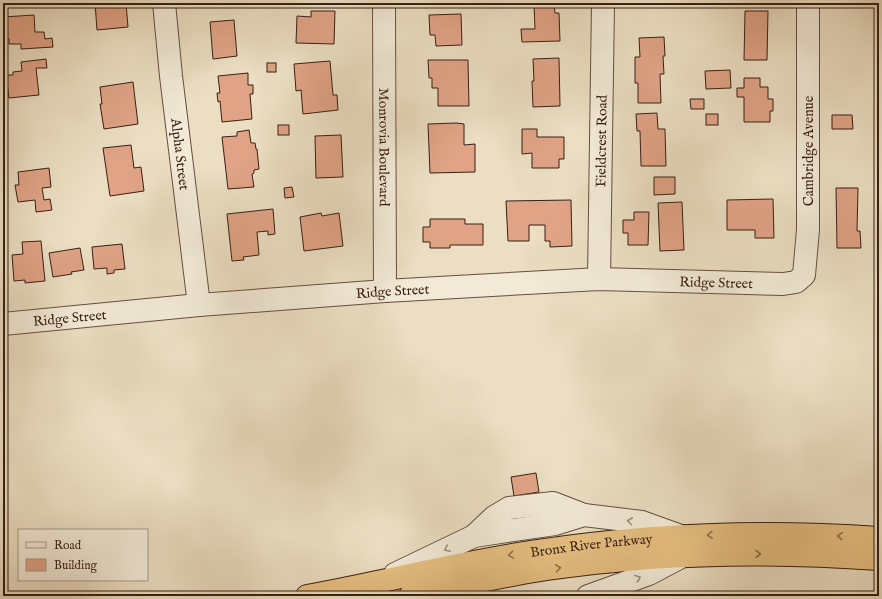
<svg xmlns="http://www.w3.org/2000/svg" width="882" height="599" font-family="'IM FELL English',serif">
  <style>
    .building { fill: #e0a386; stroke: #391f13 }
    .lines { fill: none; stroke-linecap: round; stroke-linejoin: round }
    .minor-casing { stroke: #664f3f; stroke-width: 24 }
    .highway-casing { stroke: #391f13; stroke-width: 24 }
    .minor { stroke: #f2ead7; stroke-width: 22 }
    .highway { stroke: #e6bf81; stroke-width: 22 }
    .oneway { stroke: #9f8f7f }
    .oneway2 { stroke: #906f4a }
    .labels { text-anchor: middle; stroke-width: 3; stroke-linejoin: round; paint-order: stroke }
    .street-label { font-size: 14px; fill: #391f13; stroke: #f2ead7 }
  </style>
  <rect width="100%" height="100%" fill="#ebdec2"/>
  <filter id="stains"><feTurbulence type="fractalNoise" baseFrequency=".005" numOctaves="4"/><feColorMatrix values="0 0 0 0 .2 0 0 0 0 .09 0 0 0 0 .02 0 0 0 .5 -.17"/></filter>
  <radialGradient id="worn" r=".72"><stop offset=".6" stop-color="#630" stop-opacity="0"/><stop offset="1" stop-color="#630" stop-opacity=".3"/></radialGradient>
  <g class="building">
    <path d="M95 3H126L128 27 97 30Z"/>
    <path d="M534 3H554L555 13H559L560 41 522 42 521 29H535Z"/>
    <rect x="634" y="3" width="24" height="2"/>
    <path d="M311 11H335L334 44 296 43 297 16 311 17Z"/>
    <path d="M745 11H768L767 60H744Z"/>
    <path d="M461 14 462 45 436 46 435 35H430L429 15Z"/>
    <path d="M34 15 35 32H44L45 39 52 38 53 47 21 49V44H9V39H3V17Z"/>
    <path d="M234 20 237 56 213 59 210 22Z"/>
    <path d="M664 37 665 56H663L664 74H660L661 103H638V83H635V57H640L639 38Z"/>
    <path d="M559 58 560 106 533 107 532 81H534L533 59Z"/>
    <path d="M46 59 47 68H36L39 95 9 98 6 75H13V72L22 71 21 62Z"/>
    <path d="M428 60H468L469 106H438V88H432V78H429Z"/>
    <path d="M330 61 333 95H337L338 110 303 114 301 90 296 91 294 64Z"/>
    <rect x="267" y="63" width="9" height="9"/>
    <path d="M730 70 731 88 706 89 705 71Z"/>
    <path d="M248 73V85H253V94H250L252 119 222 122 220 101 218 102 217 93H220L218 76Z"/>
    <path d="M744 78H760V87H768V99H773V111H770V122H744V97H737V88H744Z"/>
    <path d="M133 82 138 124 104 129 100 104H102L100 87Z"/>
    <path d="M690 99H704V109H691Z"/>
    <path d="M657 113 658 129H665L666 166H641L640 131H637L636 114Z"/>
    <rect x="706" y="114" width="12" height="11"/>
    <path d="M832 115H852L853 129H832Z"/>
    <path d="M456 123 464 124V145L475 144V172L430 173 428 124Z"/>
    <rect x="278" y="125" width="11" height="10"/>
    <path d="M522 129H537V137H564V159H559V168H532V153L522 154Z"/>
    <path d="M249 130 251 143H255L256 149H257L259 169 254 170V173L252 174 254 187 228 189 222 137 237 136V132Z"/>
    <path d="M341 135 343 177 316 178 315 136Z"/>
    <path d="M131 145 134 168 141 167 144 191 110 196 103 148Z"/>
    <path d="M49 168 51 187 42 188 44 200 50 199 52 210 36 212 35 200 18 202 15 185H19L18 172Z"/>
    <path d="M654 177H675V194L654 195Z"/>
    <path d="M292 187 294 197 285 198 284 188Z"/>
    <path d="M836 188H858L857 231H860L861 248H837Z"/>
    <path d="M773 199 774 238H755V230H727V200Z"/>
    <path d="M571 200 572 246 550 247V241H545V225H529V241H508L506 201Z"/>
    <path d="M682 202 684 250 660 251 658 203Z"/>
    <path d="M273 209 275 234 268 235V231L257 232 259 255 243 257 244 260 232 261 227 214Z"/>
    <path d="M634 212H649L648 245H628V233H623V220H634Z"/>
    <path d="M321 213 322 216 339 213 343 246 304 251 300 217Z"/>
    <path d="M430 219H465V224H483V245H450V248H430V242H423V227H430Z"/>
    <path d="M41 241 45 281 25 283V280L14 281 12 255 23 254 22 242Z"/>
    <path d="M122 244 125 269 114 270V273L107 274V268L94 269 92 247Z"/>
    <path d="M80 248 84 270 71 272 72 274 53 277 49 253Z"/>
    <path d="M536 473 539 492 514 496 511 477Z"/>
  </g>
  <g class="lines">
    <g class="minor-casing">
      <g id="minor">
        <path id="s1" d="M164 3 171 76 199 305"/>
        <path id="s2" d="M384 3 385 291"/>
        <path id="s3" d="M599 279 603 3"/>
        <path id="s4" d="M3 324 199 305 385 291 599 279 783 284 796 282 804 275 808 230V3"/>
        <path d="M474 536 555 524 584 515"/>
        <path d="M395 574 474 536 494 517 509 508 553 503 584 515 642 522 681 536"/>
        <path d="M588 596 649 574 683 556"/>
      </g>
    </g>
    <g class="highway-casing">
      <g id="highway">
        <path id="s5" d="M307 596C384 582 460 562 538 551 651 534 765 530 879 538"/>
        <path d="M410 596C456 586 501 576 547 569 656 553 769 551 879 559"/>
      </g>
    </g>
    <use href="#minor" class="minor"/>
    <use href="#highway" class="highway"/>
  </g>
  <defs><path id="oneway-chevron" d="M-2-3.5L2.5 0L-2 3.5" fill="none" stroke-width="1.6" stroke-linecap="round" stroke-linejoin="round"/></defs>
  <g class="oneway">
    <use href="#oneway-chevron" transform="translate(630 521) rotate(-173)"/>
    <use href="#oneway-chevron" transform="translate(447 549) rotate(155)"/>
    <use href="#oneway-chevron" transform="translate(638 578) rotate(-20)"/>
  </g>
  <g class="oneway2">
    <use href="#oneway-chevron" transform="translate(710 535) rotate(178)"/>
    <use href="#oneway-chevron" transform="translate(840 536) rotate(-177)"/>
    <use href="#oneway-chevron" transform="translate(758 554)"/>
    <use href="#oneway-chevron" transform="translate(511 555) rotate(171)"/>
    <use href="#oneway-chevron" transform="translate(558 568) rotate(-7)"/>
  </g>
  <g class="labels">
    <g class="street-label">
      <text dy="5" stroke="none"><textPath href="#s3" startOffset="138">Fieldcrest Road</textPath></text>
      <text dy="5" stroke="none"><textPath href="#s2" startOffset="144">Monrovia Boulevard</textPath></text>
      <text transform="translate(808 151) rotate(-90)" y="5">Cambridge Avenue</text>
      <text dy="5" stroke="none"><textPath href="#s1" startOffset="152">Alpha Street</textPath></text>
      <text dy="5" stroke="none"><textPath href="#s4" startOffset="715">Ridge Street</textPath></text>
      <text dy="5" stroke="none"><textPath href="#s4" startOffset="391">Ridge Street</textPath></text>
      <text dy="5" stroke="none"><textPath href="#s4" startOffset="67">Ridge Street</textPath></text>
      <text dy="5" stroke="none"><textPath href="#s5" startOffset="289">Bronx River Parkway</textPath></text>
    </g>
  </g>
  <rect width="882" height="599" fill="none" stroke="#ebdec2" stroke-width="16"/>
  <rect x="4" y="4" width="874" height="591" fill="none" stroke="#391f13" stroke-width="2"/>
  <rect x="8" y="8" width="866" height="583" fill="none" stroke="#391f13"/>
  <rect x="18" y="529" width="130" height="52" fill="#f2ead7" stroke="#a89989"/>
  <rect x="26" y="542" width="20" height="6" fill="#f2ead7" stroke="#a89989"/>
  <text x="54" y="549" font-size="12" fill="#391f13">Road</text>
  <rect x="26" y="559" width="20" height="12" fill="#e0a386" stroke="#a89989"/>
  <text x="54" y="569" font-size="12" fill="#391f13">Building</text>
  <rect width="100%" height="100%" filter="url(#stains)"/>
  <rect width="100%" height="100%" fill="url(#worn)"/>
</svg>
